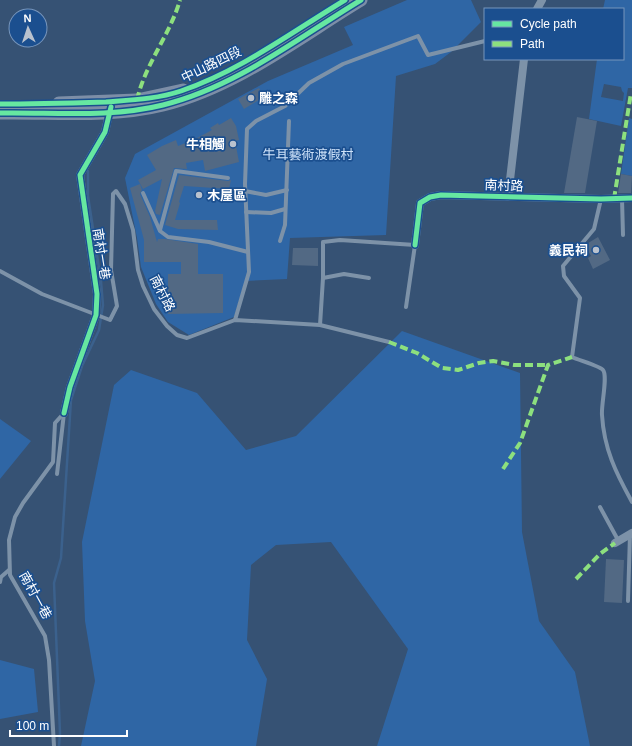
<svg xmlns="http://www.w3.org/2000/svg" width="632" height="746" font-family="Arial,'Noto Sans TC',sans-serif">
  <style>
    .green { fill: #2f66a5; fill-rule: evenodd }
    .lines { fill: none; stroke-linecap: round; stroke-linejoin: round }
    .stream { stroke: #3b618d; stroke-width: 2.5 }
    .building { fill: #526984 }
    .lane { stroke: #7d92a8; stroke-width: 4 }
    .street { stroke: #7d92a8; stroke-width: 8 }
    .primary { stroke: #7d8ea7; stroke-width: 13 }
    .quiet { stroke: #8de07e; stroke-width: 4; stroke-dasharray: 8 4; stroke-linecap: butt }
    .cycleway-casing { stroke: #1b4f8f; stroke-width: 8 }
    .cycleway { stroke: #66e7a1; stroke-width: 5 }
    .poi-dot { fill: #b9c2ce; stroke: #1b4f8f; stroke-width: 1.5 }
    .labels { text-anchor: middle; stroke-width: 3.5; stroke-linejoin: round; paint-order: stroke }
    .street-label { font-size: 13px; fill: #fff; stroke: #1b4f8f }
    .poi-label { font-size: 13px; font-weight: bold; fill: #fff; stroke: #1b4f8f; text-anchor: start }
    .park-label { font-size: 13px; fill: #cfe3fa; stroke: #1b4f8f }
  </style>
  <rect width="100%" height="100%" fill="#365274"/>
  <g class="green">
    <path d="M407 0H471L481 22 451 52 435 64 396 76 386 235 290 238 287 279 245 281 234 317 189 335 168 322 156 304 141 267 137 238 125 178 135 154 268 81 353 45 344 27Z"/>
    <path d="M605 0H632V88H628L621 126 589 119 597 59H623V9H603ZM604 84 621 87 622 91 624 93 623 101 601 97Z"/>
    <path d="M629 118 632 119V176L621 174Z"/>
    <path d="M402 331 520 373 522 532 539 621 575 672 590 746H377L408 649 331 542 276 545 251 565 247 640 267 679 256 746H81L95 681 85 621 82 542 114 385 131 370 197 393 246 450 296 436Z"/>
    <path d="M0 419 31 441 0 479Z"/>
    <path d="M0 660 34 669 38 712 0 719Z"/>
  </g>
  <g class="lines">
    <path class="stream" d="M59 746 60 733 54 583 61 558 71 400 82 366 99 330 103 305 101 281 88 196V171"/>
  </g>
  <g class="building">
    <path d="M259 88 264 97 244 109 238 99Z"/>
    <path d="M577 117 597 121 585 193H564Z"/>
    <path d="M231 118 236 126 239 140 235 141 239 162 205 171 203 160 186 163 187 169 174 168 160 215 156 214 155 211 162 179 143 189 138 180 156 170 147 155 162 146 176 140 178 146 195 139 212 130 210 128 218 123 219 125Z"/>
    <path d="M621 174 632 176 631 193H618Z"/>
    <path d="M179 175 228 181 231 180 229 189 184 186 179 202 180 203 175 220H217L218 230 178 229 165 225Z"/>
    <path d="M140 184 142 190 140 194 150 217 157 242 158 239H165L198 244V274H223V313L168 314V274H181V262H144V240L130 188Z"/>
    <path d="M598 237 610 260 593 269 588 258 591 256 585 245Z"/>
    <path d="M293 248H318V266L292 265Z"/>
    <path d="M606 559 624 560 622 603 604 602Z"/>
  </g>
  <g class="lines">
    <g class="lane">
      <path d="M245 191 266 195 287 190"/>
      <path d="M143 193 160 231 168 237 209 242 248 252"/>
      <path d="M601 199 594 229 563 266 564 276 580 298 572 357C578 360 600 366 603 370 608 376 601 405 602 415 604 449 616 473 632 502"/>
      <path d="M622 199 623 235"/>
      <path d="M246 212 271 213 285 209"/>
      <path d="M160 230 176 171 228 178"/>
      <path d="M280 241 285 225 289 121"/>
      <path d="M0 271 42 294 110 320 117 306 111 270 113 194 116 191 125 204 133 230 138 270 143 286 154 309 167 326 177 335 187 338 235 320 320 325 389 342"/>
      <path d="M323 278 344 274 369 278"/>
      <path d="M235 320 249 272 245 184 247 129 256 121 285 106 309 83 343 64 418 36 428 55 485 41"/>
      <path d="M320 325 323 278V242L340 240 415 245 406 307"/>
      <path d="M57 474 64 413"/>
      <path d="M600 507 618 540"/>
      <path d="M0 582 1 577 9 570"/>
      <path d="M628 601 630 534"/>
      <path d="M54 746 49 660 45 636 10 575 9 540 15 517 23 503 53 462 55 423 64 413"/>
    </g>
    <g class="street">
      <path d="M537 9 542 0"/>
      <path d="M508 197 524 59"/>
      <path d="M415 245 420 203 430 197 441 195 601 199 632 198"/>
      <path d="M64 413 70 387 96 315 97 294 80 175 105 132 110 110"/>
      <path d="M615 543 632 533"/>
    </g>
    <g class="primary">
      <path d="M59 103 137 100 183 90"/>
      <path d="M0 113C53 112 111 118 163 105 236 87 298 38 361 0"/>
    </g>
    <g class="quiet">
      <path d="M137 100C145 64 170 35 180 0"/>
      <path d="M614 199 631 93"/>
      <path d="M389 342 417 353 442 368 458 370 479 363 493 361 514 365H548"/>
      <path d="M503 469 520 443 548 365 572 357"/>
      <path d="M576 579 600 554 615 543"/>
    </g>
    <g class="cycleway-casing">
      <g id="cycleway">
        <path d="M0 104C35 104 71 103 106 102 131 100 157 99 181 91 240 71 292 32 345 0"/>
        <path d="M0 113C53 112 111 118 163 105 236 87 298 38 361 0"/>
        <path d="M415 245 420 203 430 197 441 195 601 199 632 198"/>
        <path d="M64 413 70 387 96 315 97 294 80 175 105 132 111 107"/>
      </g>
    </g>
    <use href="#cycleway" class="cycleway"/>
  </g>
  <g class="poi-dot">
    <circle cx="251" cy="98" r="4"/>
    <circle cx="233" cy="144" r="4"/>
    <circle cx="199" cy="195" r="4"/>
    <circle cx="596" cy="250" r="4"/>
  </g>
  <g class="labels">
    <g class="street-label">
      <text transform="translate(211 64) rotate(-26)" y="5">中山路四段</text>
      <text transform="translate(504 185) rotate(2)" y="5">南村路</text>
      <text transform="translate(102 254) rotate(81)" y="5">南村一巷</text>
      <text transform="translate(163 293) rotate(63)" y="5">南村路</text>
      <text transform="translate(36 595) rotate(61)" y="5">南村一巷</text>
    </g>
    <g class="poi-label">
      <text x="259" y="103">雕之森</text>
      <text x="225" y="149" text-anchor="end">牛相觸</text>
      <text x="207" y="200">木屋區</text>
      <text x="588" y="255" text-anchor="end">義民祠</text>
    </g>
    <g class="park-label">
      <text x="308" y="159">牛耳藝術渡假村</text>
    </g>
  </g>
  <rect x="484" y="8" width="140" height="52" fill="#1b4f8f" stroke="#7695bc"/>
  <rect x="492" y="21" width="20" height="6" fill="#66e7a1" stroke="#7695bc"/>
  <text x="520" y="28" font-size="12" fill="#ffffff">Cycle path</text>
  <rect x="492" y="41" width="20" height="6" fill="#8de07e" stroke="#7695bc"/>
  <text x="520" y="48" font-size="12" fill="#ffffff">Path</text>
  <g transform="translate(28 28) rotate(357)"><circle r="19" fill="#1b4f8f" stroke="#7695bc"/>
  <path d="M0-3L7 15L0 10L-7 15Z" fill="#b9c2ce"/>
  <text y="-6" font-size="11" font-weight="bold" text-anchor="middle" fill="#ffffff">N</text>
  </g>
  <path d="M10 730v6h117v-6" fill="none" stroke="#ffffff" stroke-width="2"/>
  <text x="16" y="730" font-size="12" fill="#ffffff" stroke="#1b4f8f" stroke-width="3" paint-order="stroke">100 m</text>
</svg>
